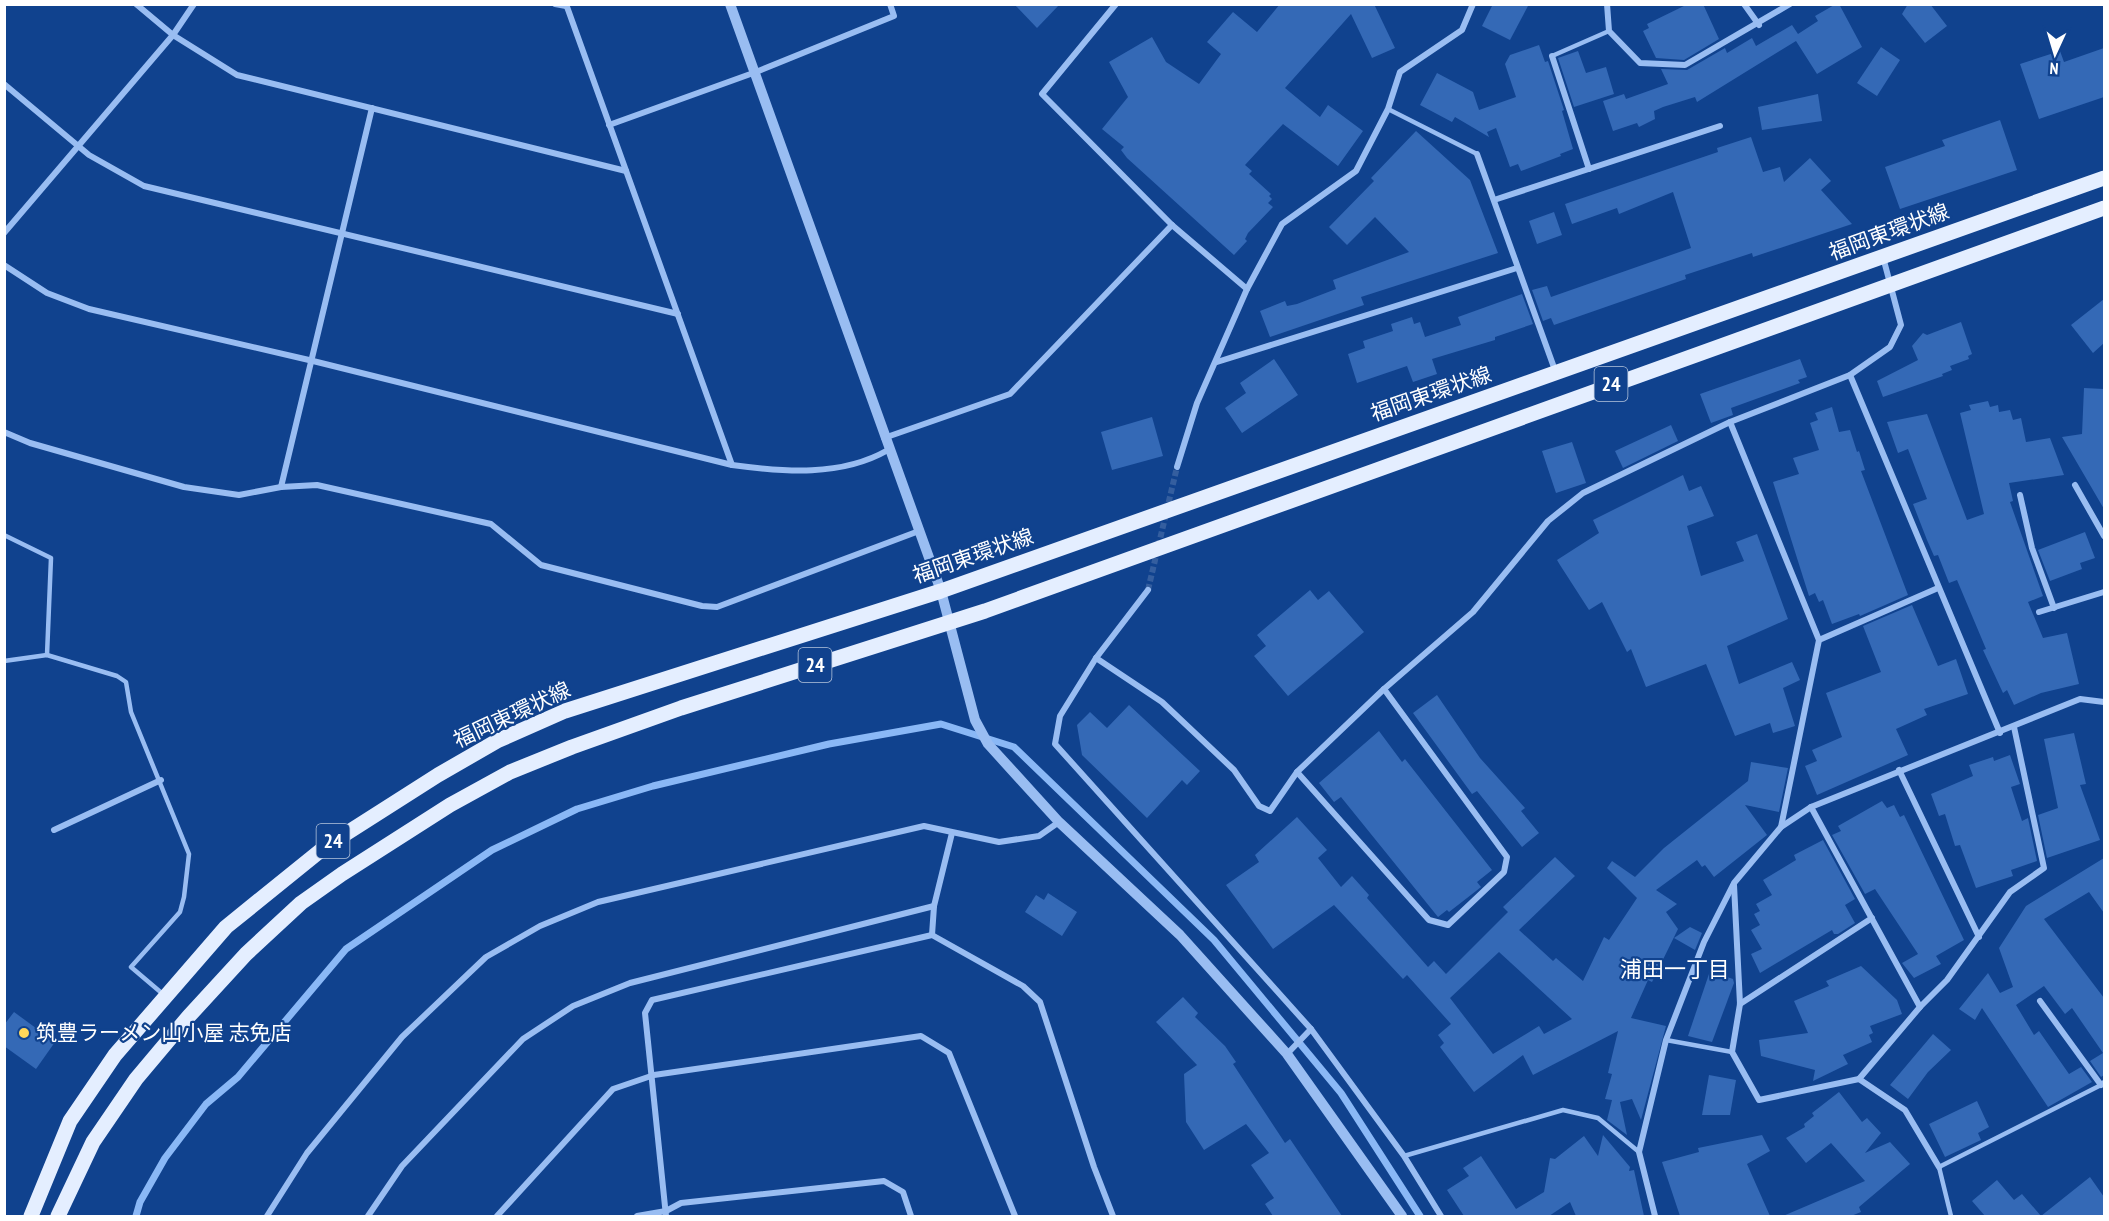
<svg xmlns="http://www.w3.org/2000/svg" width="2109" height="1221" font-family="'PT Sans Narrow','Noto Sans JP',sans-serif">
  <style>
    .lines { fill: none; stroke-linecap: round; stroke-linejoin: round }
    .stream { stroke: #8ab8f6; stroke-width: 7 }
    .building { fill: #3469b6; fill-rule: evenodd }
    .minor-tunnel { stroke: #345e9f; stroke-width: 6; stroke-dasharray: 6 3; stroke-linecap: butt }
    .service { stroke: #99bdf2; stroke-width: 4.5 }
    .minor { stroke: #99bdf2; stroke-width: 6 }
    .tertiary { stroke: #99bdf2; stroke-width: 10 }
    .primary { stroke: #e4eeff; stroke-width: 15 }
    .poi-dot { fill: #ffd75a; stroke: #10428e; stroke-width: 2 }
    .labels { text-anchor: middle; stroke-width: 4.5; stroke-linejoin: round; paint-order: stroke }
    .shield { fill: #10428e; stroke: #b7c6dd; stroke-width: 1.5 }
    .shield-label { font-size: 20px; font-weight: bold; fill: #fff }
    .street-label { font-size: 21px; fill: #fff; stroke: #10428e }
    .poi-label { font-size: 21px; fill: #fff; stroke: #10428e; text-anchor: start }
    .neighbourhood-label { font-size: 22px; fill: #fff; stroke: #10428e }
  </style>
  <rect width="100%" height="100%" fill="#10428e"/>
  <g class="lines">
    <path class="stream" d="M136 1216 140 1202 165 1158 206 1104 238 1077 346 949 492 850 577 809 653 786 829 744 941 724 1014 747 1214 940 1341 1093 1420 1216"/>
  </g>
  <g class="building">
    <path d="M1014 4H1060L1037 28Z"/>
    <path d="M1280 4H1374L1395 48 1372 58 1351 14 1285 88 1320 117 1328 105 1363 131 1338 166 1283 124 1245 165 1252 171 1249 174 1271 194 1269 196 1272 199 1268 203 1273 207 1248 233 1245 239 1247 241 1234 255 1127 158 1121 150 1124 147 1102 129 1128 97 1109 62 1152 37 1166 62 1199 84 1221 54 1207 42 1233 12 1257 32Z"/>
    <path d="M1493 4H1529L1510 40 1482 26Z"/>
    <path d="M1688 4H1703L1719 39 1684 60 1656 58 1643 31 1649 28 1647 24Z"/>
    <path d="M1836 4H1839L1862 47 1817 74 1796 41 1697 102 1695 97 1663 107 1654 111 1655 119 1639 127 1637 123 1613 131 1603 101 1624 94 1626 99 1668 84 1661 69 1687 70 1725 48 1727 53 1752 38 1756 46 1792 25 1798 34 1818 21 1815 16Z"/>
    <path d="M1908 4H1930L1947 26 1925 43 1902 14Z"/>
    <path d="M1539 45 1545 62 1548 61 1564 110 1562 111 1573 149 1560 154 1561 156 1521 171 1518 164 1510 167 1496 128 1487 132 1489 137 1455 117 1452 122 1420 105 1437 73 1473 92 1479 110 1516 97 1505 64 1510 55Z"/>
    <path d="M1881 47 1900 60 1877 96 1857 83Z"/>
    <path d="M2104 48V97L2039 119 2020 64 2060 51 2064 62Z"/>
    <path d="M1578 51 1586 73 1606 67 1614 94 1574 107 1558 58Z"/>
    <path d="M1818 94 1822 121 1762 130 1758 107Z"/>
    <path d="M2000 120 2017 170 1900 209 1885 167 1945 146 1942 140Z"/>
    <path d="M1416 131 1470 180 1498 253 1361 297 1364 305 1270 337 1260 311 1285 301 1287 306 1297 304 1336 289 1333 280 1409 252 1375 217 1347 245 1329 227 1374 181 1371 178Z"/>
    <path d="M1751 137 1763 172 1780 167 1784 182 1810 158 1831 181 1821 190 1852 224 1753 257 1752 253 1685 275 1686 279 1554 325 1551 318 1543 321 1532 290 1547 286 1551 297 1691 248 1673 192 1619 214 1617 208 1572 224 1565 204 1718 152 1717 148Z"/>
    <path d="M1554 212 1562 235 1537 244 1529 221Z"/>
    <path d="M1522 294 1533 324 1495 337V340L1432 359 1437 374 1413 382 1407 366 1357 383 1348 354 1365 348 1363 341 1393 331 1391 324 1412 317 1414 324 1420 322 1425 337 1461 325 1458 317Z"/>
    <path d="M2104 299V343L2093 353 2071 325Z"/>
    <path d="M1961 322 1972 354 1968 356 1969 359 1950 366 1952 370 1942 374 1943 376 1883 397 1877 381 1918 360 1912 346 1923 333 1927 335Z"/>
    <path d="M1274 359 1298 395 1242 433 1225 408 1246 393 1240 383Z"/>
    <path d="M1800 359 1807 377 1798 380 1800 383 1731 408 1733 415 1711 423 1700 394Z"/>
    <path d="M2084 388 2104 389V509L2062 437 2082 434Z"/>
    <path d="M1988 401 1990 407 1998 405 1999 412 2010 410 2013 420 2021 418 2026 442 2050 438 2064 475 2009 483 2013 501 2010 502 2043 596 2028 602 2043 638 2067 633 2079 684 2041 693 2014 705 2007 690 2003 693 1983 650 1986 649 1957 580 1949 583 1938 555 1934 556 1927 540 1913 504 1927 499 1908 449 1898 453 1887 422 1927 414 1967 520 1984 514 1960 413 1971 410 1969 405Z"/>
    <path d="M1832 407 1839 432 1850 430 1857 452 1859 451 1865 470 1861 471 1908 595 1860 616 1859 614 1832 624 1823 600 1819 602 1815 593 1809 596 1773 482 1799 474 1793 458 1819 450 1810 423 1818 420 1815 413Z"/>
    <path d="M1152 417 1163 456 1112 470 1101 432Z"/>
    <path d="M1671 425 1678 441 1623 468 1615 451Z"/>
    <path d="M1572 442 1586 483 1556 493 1542 451Z"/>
    <path d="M1683 475 1689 491 1701 486 1714 516 1687 526 1701 576 1744 561 1736 542 1757 534 1788 619 1727 646 1739 684 1792 662 1800 680 1783 688 1795 726 1773 733 1770 723 1735 736 1706 664 1646 687 1631 649 1627 652 1602 602 1589 610 1560 565 1557 560 1599 533 1593 520Z"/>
    <path d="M2085 532 2095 558 2080 563 2082 569 2050 581 2038 550Z"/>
    <path d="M1310 590 1318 600 1329 591 1364 632 1288 696 1254 656 1266 646 1257 635Z"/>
    <path d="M1912 605 1938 666 1956 659 1968 694 1924 709 1927 715 1896 729 1908 755 1817 795 1805 766 1817 761 1812 750 1842 737 1826 693 1881 672 1863 626Z"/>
    <path d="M1437 695 1480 758 1525 808 1521 811 1539 833 1522 847 1477 791 1472 794 1413 713Z"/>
    <path d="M1129 705 1200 771 1187 785 1182 780 1147 818 1082 755 1077 725 1090 712 1107 728Z"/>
    <path d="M1379 731 1402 762 1405 759 1492 870 1477 882 1481 887 1476 891 1449 912 1447 910 1438 917 1341 797 1334 802 1319 783Z"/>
    <path d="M2074 733 2086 784 2080 785 2100 840 2047 858 2038 815 2058 808 2044 739Z"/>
    <path d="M2010 755 2020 784 2011 787 2022 821 2028 818 2037 861 2011 870 2013 876 1976 888 1960 845 1955 846 1945 814 1939 816 1931 794 1973 776 1969 765 1993 757 1994 761Z"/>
    <path d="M1751 762 1788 768 1779 812 1745 805 1767 835 1714 877 1705 865 1702 867 1697 860 1656 890 1677 904 1666 912 1678 929 1652 982 1648 980 1631 1018 1666 1026 1641 1120 1632 1099 1620 1102 1627 1135 1607 1120 1612 1100 1605 1099 1612 1074 1608 1073 1618 1031 1533 1075 1523 1055 1474 1092 1440 1047 1444 1043 1438 1035 1451 1024 1407 975 1403 979 1334 905 1273 949 1226 885 1259 862 1255 855 1297 817 1327 850 1318 858 1341 887 1352 876 1369 895 1367 898 1428 967 1434 961 1446 974 1508 912 1503 907 1555 857 1575 876 1519 930 1553 961 1556 958 1583 981 1604 937 1609 940 1637 898 1607 868 1612 861 1635 877 1664 848 1748 781ZM1499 952 1572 1019 1544 1034 1539 1026 1493 1054 1450 998Z"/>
    <path d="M1882 801 1887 808 1894 805 1900 817 1904 815 1964 940 1936 956 1941 964 1914 978 1902 963 1918 954 1875 889 1865 894 1832 835 1841 831 1838 826Z"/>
    <path d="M1823 840 1855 899 1845 905 1855 923 1838 934H1834L1832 930 1760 973 1751 954 1762 949 1751 930 1760 925 1754 914 1760 911 1756 904 1772 895 1763 880 1796 860 1794 855Z"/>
    <path d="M2104 858V913L2089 892 2044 919 2104 998V1075L2101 1077 2090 1061 2103 1053 2072 1008 2065 1014 2044 986 2016 1005 2034 1035 2039 1031 2069 1074 2081 1067 2092 1082 2048 1107 1982 1008 1975 1020 1959 1009 1988 973 2000 993 2013 987 1999 948 2026 906Z"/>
    <path d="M1048 893 1077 912 1062 936 1025 912 1036 895 1044 900Z"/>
    <path d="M1690 927 1702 933 1695 950 1674 938Z"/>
    <path d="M1861 966 1897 1000 1902 1014 1870 1026 1873 1033 1869 1035 1872 1042 1843 1055 1848 1064 1813 1081 1815 1070 1761 1056 1759 1040 1808 1033 1794 1001 1829 986 1826 981Z"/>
    <path d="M1710 971 1733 979 1734 983 1712 1042 1688 1036Z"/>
    <path d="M1183 997 1198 1013 1195 1017 1225 1046 1236 1062 1233 1064 1285 1143 1290 1139 1342 1216H1273L1265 1204 1274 1198 1251 1165 1269 1153 1246 1124 1204 1150 1186 1122 1184 1074 1197 1065 1156 1022Z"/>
    <path d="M14 1012 55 1042 36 1069 4 1046V1025Z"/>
    <path d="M1933 1034 1951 1050 1928 1072 1908 1099 1890 1085Z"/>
    <path d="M1709 1075 1736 1080 1730 1115H1702Z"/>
    <path d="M1839 1092 1862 1122 1867 1118 1881 1133 1865 1153 1890 1142 1910 1164 1859 1207 1861 1212 1851 1216H1783L1865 1181 1831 1143 1806 1163 1786 1138 1805 1127 1804 1124 1814 1116 1812 1113Z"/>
    <path d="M1977 1101 1989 1127 1978 1133 1981 1140 1945 1157 1929 1124Z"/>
    <path d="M1603 1135 1630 1167 1629 1171 1634 1170 1644 1216H1576L1570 1202 1549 1216H1464L1447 1190 1469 1176 1463 1168 1481 1156 1516 1209 1544 1192 1550 1158 1555 1159 1584 1136 1598 1156Z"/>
    <path d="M1762 1135 1770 1151 1747 1164 1770 1216H1680L1662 1162 1699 1152 1698 1148Z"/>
    <path d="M2090 1177 2104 1197V1216H1985L1972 1201 1997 1180 2014 1200 2022 1194 2041 1216Z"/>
  </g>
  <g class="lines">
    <path class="minor-tunnel" d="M1148 590 1177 467"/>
    <g class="service">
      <path d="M1552 56 1609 31"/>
      <path d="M1388 109 1477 154"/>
      <path d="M4 535 51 558 47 655"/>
      <path d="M4 661 47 655 117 676 126 682 131 712 189 854 184 897 180 912 131 967 164 995"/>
      <path d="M1666 1040 1732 1052"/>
      <path d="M1404 1156 1563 1110 1598 1118 1639 1152"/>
      <path d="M1951 1216 1939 1167 2101 1085"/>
    </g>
    <g class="minor">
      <path d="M136 4 173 35 237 75 626 171"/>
      <path d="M555 4 566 6"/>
      <path d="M566 4 732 465"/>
      <path d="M1116 4 1042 94 1172 225 1247 289"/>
      <path d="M1607 4 1609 31 1640 63 1685 65 1790 4"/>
      <path d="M1744 4 1759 25"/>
      <path d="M1552 56 1589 169"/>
      <path d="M4 84 89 155 144 186 678 314"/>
      <path d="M609 125 756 72 894 16 890 4"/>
      <path d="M1477 154 1556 373"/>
      <path d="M1494 200 1720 126"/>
      <path d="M4 233 173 35 194 4"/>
      <path d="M4 265 47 293 89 309 309 360 732 465C784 472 841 477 888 450"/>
      <path d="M1217 362 1517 268"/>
      <path d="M1850 375 2000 733"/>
      <path d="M1730 422 1819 640 1781 827"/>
      <path d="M4 432 30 443 184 487 239 495 281 487 317 485 491 524 541 565 702 606 717 607 919 531"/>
      <path d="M884 438 1010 394 1172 225"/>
      <path d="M1177 467 1197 403 1247 289 1282 224 1356 171 1388 109 1400 72 1462 30 1473 4"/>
      <path d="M2075 485 2104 536"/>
      <path d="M281 487 372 108"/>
      <path d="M2020 495 2032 548 2054 608"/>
      <path d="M1148 590 1096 658 1060 716 1055 744 1311 1029 1287 1054"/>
      <path d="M2039 612 2104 592"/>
      <path d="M1819 640 1938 588"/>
      <path d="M1096 658 1162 702 1234 770 1259 806 1270 811 1297 772 1384 689 1473 612 1548 521 1583 493 1730 422 1850 375 1890 347 1901 325 1883 257"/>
      <path d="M1899 770 1979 937"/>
      <path d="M1297 772 1429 920 1448 925 1504 872 1507 857 1384 689"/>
      <path d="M1811 807 1920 1007"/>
      <path d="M54 830 161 780"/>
      <path d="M1734 885 1740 1004 1732 1052 1759 1100 1859 1079 1905 1110 1939 1167"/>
      <path d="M932 935 934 906 952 833"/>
      <path d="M2040 1001 2101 1085 2104 1083"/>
      <path d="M1740 1004 1872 918"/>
      <path d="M1311 1029 1404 1156 1441 1216"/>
      <path d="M1859 1079 1920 1007 1947 980 2010 892 2044 868 2014 727"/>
      <path d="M267 1216 307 1153 402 1037 486 957 540 926 598 902 924 826 999 842 1039 836 1059 822"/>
      <path d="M368 1216 402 1166 523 1039 573 1006 630 983 934 906"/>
      <path d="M497 1216 613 1089 654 1075 921 1036 949 1053 1015 1216"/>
      <path d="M637 1216 666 1211 681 1203 884 1181 903 1192 911 1216"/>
      <path d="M666 1216 645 1013 652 1000 932 935 1023 986 1040 1002 1094 1167 1113 1216"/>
      <path d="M1655 1216 1639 1152 1666 1040 1704 942 1734 883 1781 827 1811 807 2080 699 2104 702"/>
    </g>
    <path class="tertiary" d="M730 4 941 591 975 720 988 744 1059 822 1180 935 1287 1054 1402 1216"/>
    <g class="primary">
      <path d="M31 1216 70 1121 115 1055 226 927 325 847 438 775 497 741 565 711 941 591 2104 178"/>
      <path d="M58 1216 93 1142 136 1079 189 1016 246 954 301 903 342 874 450 805 510 772 572 747 681 708 985 611 2104 208"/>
    </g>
  </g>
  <circle class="poi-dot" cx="24" cy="1033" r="6"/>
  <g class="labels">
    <g class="shield">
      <rect x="1594.5" y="367" width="33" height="34" rx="4.5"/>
      <rect x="798.5" y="648" width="33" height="34" rx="4.5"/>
      <rect x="316.5" y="824" width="33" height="34" rx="4.5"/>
    </g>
    <g class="shield-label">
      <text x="1611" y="391">24</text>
      <text x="815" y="672">24</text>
      <text x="333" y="848">24</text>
    </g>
    <g class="street-label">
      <text transform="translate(1889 232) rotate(-20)" y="7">福岡東環状線</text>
      <text transform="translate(1431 394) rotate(-19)" y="7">福岡東環状線</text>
      <text transform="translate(973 556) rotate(-19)" y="7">福岡東環状線</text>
      <text transform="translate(512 715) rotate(-25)" y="7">福岡東環状線</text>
    </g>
    <g class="poi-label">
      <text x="36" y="1040">筑豊ラーメン山小屋 志免店</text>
    </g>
    <g class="neighbourhood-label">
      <text x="1675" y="977">浦田一丁目</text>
    </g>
  </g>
  <rect width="2109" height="1221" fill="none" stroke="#ffffff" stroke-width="12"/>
  <g transform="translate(2055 54) rotate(184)" stroke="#10428e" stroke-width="4.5" paint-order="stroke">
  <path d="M0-4.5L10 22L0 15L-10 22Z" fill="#ffffff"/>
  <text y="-9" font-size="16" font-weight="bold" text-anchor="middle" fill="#ffffff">N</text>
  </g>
</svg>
